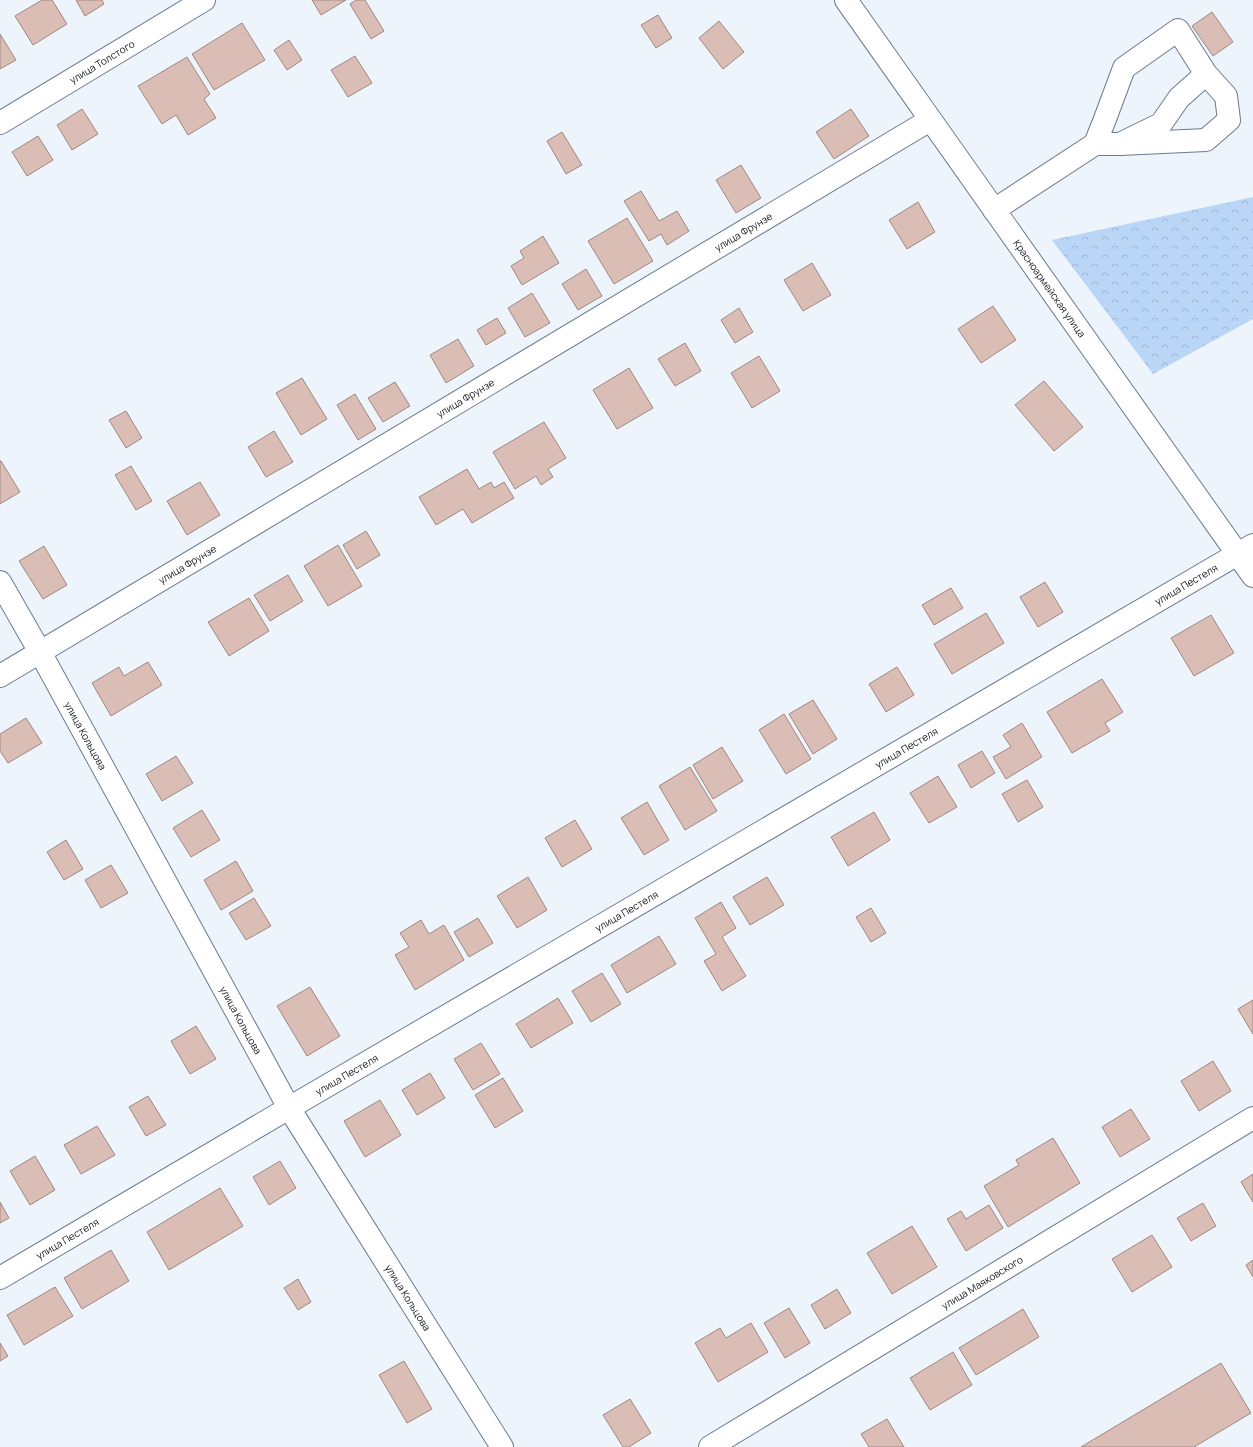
<svg xmlns="http://www.w3.org/2000/svg" width="1253" height="1447" font-family="Manrope,sans-serif">
  <style>
    .forest { fill: url(#forest-crowns) }
    .building { fill: #dabeb6; stroke: #a18780 }
    .lines { fill: none; stroke-linecap: round; stroke-linejoin: round }
    .minor-casing { stroke: #6c7b8e; stroke-width: 24 }
    .major-casing { stroke: #6c7b8e; stroke-width: 24 }
    .minor { stroke: #fff; stroke-width: 22 }
    .major { stroke: #fff; stroke-width: 22 }
    .labels { text-anchor: middle; stroke-width: 3.5; stroke-linejoin: round; paint-order: stroke }
    .street-label { font-size: 10px; fill: #12171f; stroke: #edf4fc }
  </style>
  <defs>
    <pattern id="forest-crowns" width="20" height="18" patternUnits="userSpaceOnUse"><rect width="20" height="18" fill="#bad6f7"/><path d="M2 6a3 3 0 1 1 6 0M12 15a3 3 0 1 1 6 0" fill="none" stroke="#9fb7d3"/></pattern>
  </defs>
  <rect width="100%" height="100%" fill="#edf4fc"/>
  <path class="forest" d="M1253 197V319L1153 374 1052 240Z"/>
  <g class="building">
    <path d="M42 0H52L67 24 33 45 15 16Z"/>
    <path d="M76 0H102L104 4 85 16Z"/>
    <path d="M312 0H346L321 15Z"/>
    <path d="M356 0H365L384 31 371 39 350 4Z"/>
    <path d="M1212 12 1233 42 1213 56 1192 26Z"/>
    <path d="M658 15 672 38 656 48 641 25Z"/>
    <path d="M719 21 744 52 723 69 699 38Z"/>
    <path d="M242 23 265 60 214 90 192 54Z"/>
    <path d="M0 34 16 60 0 69Z"/>
    <path d="M289 40 302 60 287 70 274 50Z"/>
    <path d="M355 56 372 83 348 97 331 70Z"/>
    <path d="M187 57 210 94 204 99 216 118 188 135 176 115 162 124 138 86Z"/>
    <path d="M82 109 98 134 72 150 57 125Z"/>
    <path d="M851 109 869 136 834 159 816 132Z"/>
    <path d="M562 132 582 165 566 174 547 141Z"/>
    <path d="M38 136 53 160 27 176 12 152Z"/>
    <path d="M741 165 761 198 736 213 716 180Z"/>
    <path d="M641 191 659 221 677 211 689 231 667 245 661 234 649 241 624 201Z"/>
    <path d="M918 202 935 232 907 249 889 220Z"/>
    <path d="M627 218 653 261 614 284 588 241Z"/>
    <path d="M543 236 559 263 522 285 511 266 524 258 520 251Z"/>
    <path d="M812 263 831 295 803 311 784 280Z"/>
    <path d="M586 269 602 296 578 310 562 284Z"/>
    <path d="M532 293 550 323 525 337 508 308Z"/>
    <path d="M993 306 1016 340 981 363 958 329Z"/>
    <path d="M739 308 753 332 735 343 721 320Z"/>
    <path d="M497 318 506 333 486 345 477 330Z"/>
    <path d="M458 339 474 366 446 383 430 355Z"/>
    <path d="M685 343 701 371 675 386 658 359Z"/>
    <path d="M759 356 780 391 752 408 731 373Z"/>
    <path d="M629 368 653 408 617 429 593 390Z"/>
    <path d="M302 378 327 419 301 435 276 393Z"/>
    <path d="M1044 381 1083 427 1054 451 1015 405Z"/>
    <path d="M395 382 410 406 383 422 368 398Z"/>
    <path d="M355 394 376 429 358 440 337 405Z"/>
    <path d="M126 411 142 438 126 448 109 420Z"/>
    <path d="M544 422 566 458 548 469 553 477 541 485 536 476 515 489 493 452Z"/>
    <path d="M274 431 293 462 266 477 248 447Z"/>
    <path d="M0 461H1L20 492 0 504Z"/>
    <path d="M131 466 152 501 136 510 115 475Z"/>
    <path d="M467 469 479 489 491 482 494 488 504 482 514 498 472 523 463 509 436 525 419 497Z"/>
    <path d="M200 482 220 515 187 535 167 501Z"/>
    <path d="M366 531 380 555 357 569 343 545Z"/>
    <path d="M338 545 362 586 328 606 304 566Z"/>
    <path d="M44 546 67 585 43 599 19 561Z"/>
    <path d="M288 575 303 601 270 621 254 595Z"/>
    <path d="M1045 582 1063 612 1038 627 1020 597Z"/>
    <path d="M951 588 963 608 934 625 922 605Z"/>
    <path d="M249 598 269 631 229 656 208 622Z"/>
    <path d="M986 613 1004 643 952 674 934 644Z"/>
    <path d="M1211 615 1234 653 1194 676 1171 638Z"/>
    <path d="M148 662 162 685 111 716 92 683 119 667 124 676Z"/>
    <path d="M897 667 914 695 886 712 869 684Z"/>
    <path d="M1102 679 1123 712 1105 723 1110 731 1072 753 1047 712Z"/>
    <path d="M813 700 837 739 813 754 789 714Z"/>
    <path d="M784 714 811 759 786 774 759 730Z"/>
    <path d="M26 718 42 743 8 763 0 751V734Z"/>
    <path d="M1022 723 1042 757 1006 779 993 757 1011 747 1003 735Z"/>
    <path d="M722 747 743 781 713 799 693 765Z"/>
    <path d="M982 751 995 773 971 788 958 765Z"/>
    <path d="M176 756 193 783 162 801 146 774Z"/>
    <path d="M690 767 717 811 685 830 659 786Z"/>
    <path d="M938 776 957 807 929 823 910 793Z"/>
    <path d="M1027 780 1043 807 1018 822 1002 794Z"/>
    <path d="M647 802 669 840 644 855 621 818Z"/>
    <path d="M202 810 220 840 191 857 173 828Z"/>
    <path d="M874 812 890 840 848 866 831 837Z"/>
    <path d="M575 820 592 849 562 867 545 838Z"/>
    <path d="M66 840 83 869 64 880 47 852Z"/>
    <path d="M236 861 253 891 221 910 204 880Z"/>
    <path d="M111 865 128 893 101 908 85 880Z"/>
    <path d="M528 877 547 910 517 928 497 896Z"/>
    <path d="M767 877 784 905 750 925 733 897Z"/>
    <path d="M254 898 271 926 246 940 229 913Z"/>
    <path d="M721 902 736 928 722 937 746 976 722 991 704 961 716 954 695 918Z"/>
    <path d="M871 908 886 933 871 942 856 917Z"/>
    <path d="M478 918 493 943 469 957 454 932Z"/>
    <path d="M421 920 429 934 444 925 464 960 415 990 395 955 409 947 400 933Z"/>
    <path d="M659 936 676 964 627 993 611 965Z"/>
    <path d="M602 973 621 1004 591 1022 572 991Z"/>
    <path d="M310 987 340 1036 307 1056 277 1006Z"/>
    <path d="M558 998 573 1023 531 1048 516 1024Z"/>
    <path d="M1253 1000V1034L1238 1009Z"/>
    <path d="M196 1026 216 1059 190 1074 171 1041Z"/>
    <path d="M481 1043 500 1074 473 1090 454 1059Z"/>
    <path d="M1213 1061 1231 1091 1199 1111 1181 1081Z"/>
    <path d="M430 1073 445 1098 417 1115 402 1090Z"/>
    <path d="M503 1078 523 1111 495 1128 475 1095Z"/>
    <path d="M148 1096 166 1125 146 1136 129 1107Z"/>
    <path d="M380 1100 401 1135 365 1157 344 1121Z"/>
    <path d="M1131 1109 1150 1139 1120 1157 1102 1127Z"/>
    <path d="M97 1126 115 1155 81 1174 64 1145Z"/>
    <path d="M1053 1138 1080 1183 1008 1227 984 1186 1019 1165 1016 1160Z"/>
    <path d="M35 1156 55 1190 30 1205 10 1171Z"/>
    <path d="M280 1161 296 1188 269 1205 253 1177Z"/>
    <path d="M1253 1174V1202L1241 1182Z"/>
    <path d="M220 1188 243 1226 169 1270 147 1232Z"/>
    <path d="M0 1202 9 1218 0 1223Z"/>
    <path d="M1203 1203 1216 1226 1191 1241 1177 1218Z"/>
    <path d="M989 1205 1003 1228 966 1251 947 1219 961 1211 966 1219Z"/>
    <path d="M912 1226 937 1267 892 1294 867 1253Z"/>
    <path d="M1152 1235 1172 1267 1132 1292 1112 1259Z"/>
    <path d="M111 1250 129 1281 82 1309 64 1278Z"/>
    <path d="M1253 1260V1277L1246 1265Z"/>
    <path d="M298 1279 311 1302 298 1310 284 1288Z"/>
    <path d="M55 1287 73 1316 24 1345 7 1315Z"/>
    <path d="M837 1289 851 1313 825 1329 811 1305Z"/>
    <path d="M789 1308 810 1343 785 1358 764 1323Z"/>
    <path d="M1023 1309 1039 1337 976 1375 959 1348Z"/>
    <path d="M751 1323 768 1352 718 1382 695 1343 720 1328 726 1338Z"/>
    <path d="M0 1343 8 1356 0 1361Z"/>
    <path d="M953 1352 972 1385 930 1410 910 1378Z"/>
    <path d="M404 1361 432 1409 407 1423 379 1375Z"/>
    <path d="M1221 1363 1251 1413 1194 1447H1081Z"/>
    <path d="M630 1399 651 1433 629 1447H623L603 1415Z"/>
    <path d="M887 1419 904 1447H869L861 1434Z"/>
  </g>
  <g class="lines">
    <g class="minor-casing">
      <g id="minor">
        <path id="s1" d="M0 123 204 0"/>
        <path d="M1095 144 1105 119 1124 68 1178 30 1206 74 1226 96 1229 120 1206 140 1120 144"/>
        <path d="M994 210 1095 144H1120L1161 124 1179 98 1206 74"/>
        <path id="s2" d="M0 582 40 652 289 1108 502 1447"/>
        <path id="s3" d="M0 676 930 120"/>
        <path id="s4" d="M0 1278 289 1108 1253 545"/>
        <path id="s5" d="M710 1447 1253 1118"/>
      </g>
    </g>
    <g class="major-casing">
      <g id="major">
        <path id="s6" d="M846 0 1253 576"/>
      </g>
    </g>
    <use href="#minor" class="minor"/>
    <use href="#major" class="major"/>
  </g>
  <g class="labels">
    <g class="street-label">
      <text dy="4" stroke="none"><textPath href="#s1" startOffset="119">улица Толстого</textPath></text>
      <text dy="4" stroke="none"><textPath href="#s3" startOffset="866">улица Фрунзе</textPath></text>
      <text dy="4" stroke="none"><textPath href="#s6" startOffset="353">Красноармейская улица</textPath></text>
      <text dy="4" stroke="none"><textPath href="#s3" startOffset="542">улица Фрунзе</textPath></text>
      <text dy="4" stroke="none"><textPath href="#s3" startOffset="218">улица Фрунзе</textPath></text>
      <text dy="4" stroke="none"><textPath href="#s4" startOffset="1374">улица Пестеля</textPath></text>
      <text dy="4" stroke="none"><textPath href="#s2" startOffset="176">улица Кольцова</textPath></text>
      <text dy="4" stroke="none"><textPath href="#s4" startOffset="1050">улица Пестеля</textPath></text>
      <text dy="4" stroke="none"><textPath href="#s4" startOffset="726">улица Пестеля</textPath></text>
      <text dy="4" stroke="none"><textPath href="#s2" startOffset="500">улица Кольцова</textPath></text>
      <text dy="4" stroke="none"><textPath href="#s4" startOffset="402">улица Пестеля</textPath></text>
      <text dy="4" stroke="none"><textPath href="#s4" startOffset="78">улица Пестеля</textPath></text>
      <text dy="4" stroke="none"><textPath href="#s5" startOffset="318">улица Маяковского</textPath></text>
      <text dy="4" stroke="none"><textPath href="#s2" startOffset="824">улица Кольцова</textPath></text>
    </g>
  </g>
</svg>
